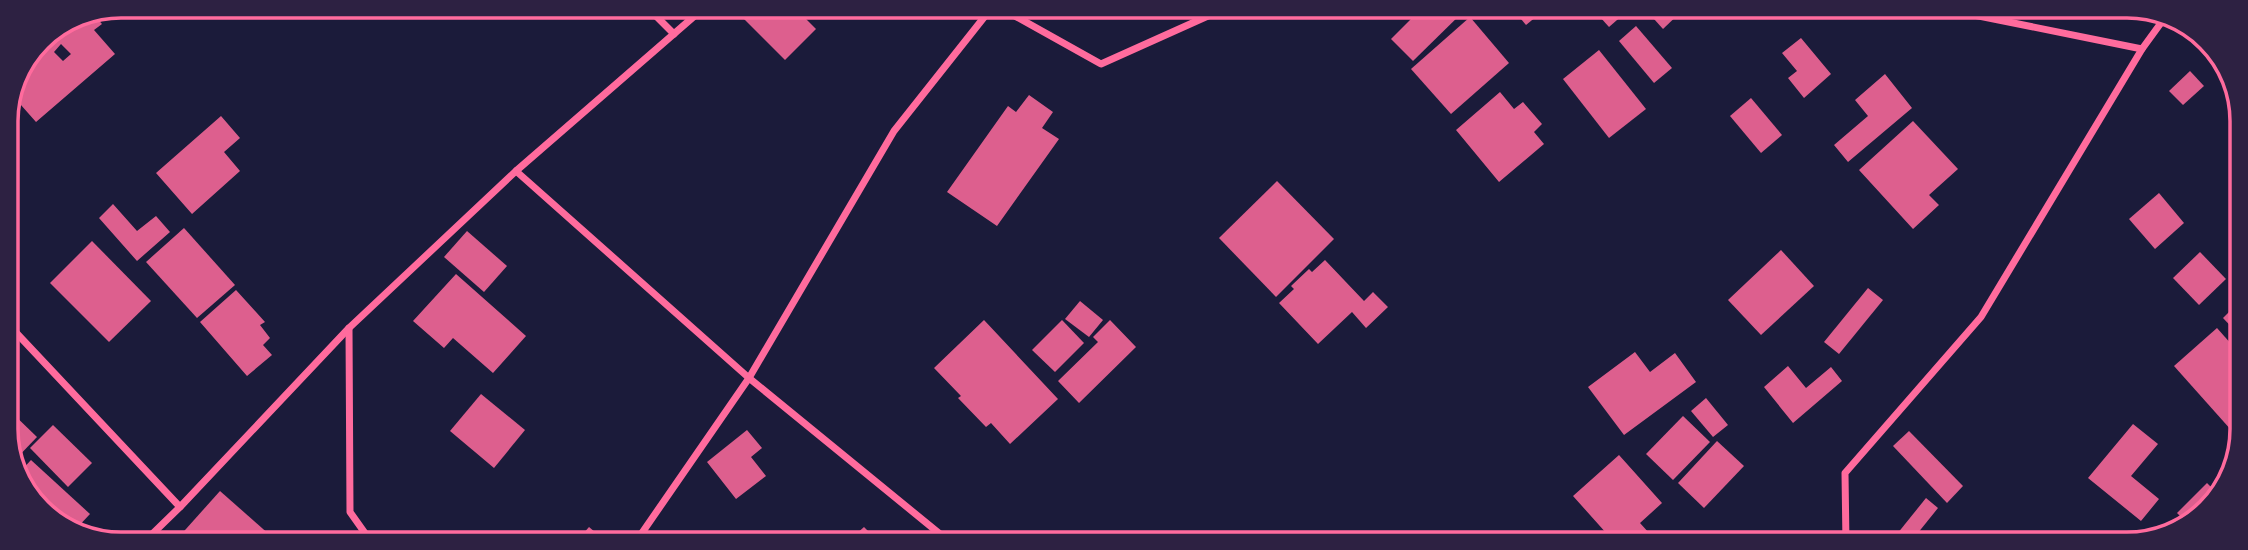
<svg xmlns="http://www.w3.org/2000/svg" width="2248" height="550" font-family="'Fira Sans Condensed',sans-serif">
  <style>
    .building { fill: #dd5f8e; fill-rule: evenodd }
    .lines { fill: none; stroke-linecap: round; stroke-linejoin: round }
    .minor { stroke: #ff6b9d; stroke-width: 7 }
    .rim { fill: none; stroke: #ff6b9d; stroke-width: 3.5 }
  </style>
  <rect width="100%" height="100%" fill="#1b1b3a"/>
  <g class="building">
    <path d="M755 6H793L816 29 785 60 743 18Z"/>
    <path d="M1423 7H1468L1413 61 1391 39Z"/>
    <path d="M1511 7H1548L1526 25Z"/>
    <path d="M1591 7H1632L1609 27Z"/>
    <path d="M1646 7H1686L1663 29 1645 9Z"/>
    <path d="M95 16 102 24 94 30 115 54 36 122 13 96 39 39ZM61 44 71 54 63 61 54 52Z"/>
    <path d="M1470 17 1509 63 1451 114 1411 69Z"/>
    <path d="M1636 26 1672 68 1654 83 1619 41Z"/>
    <path d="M1801 38 1831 74 1804 98 1788 78 1797 71 1782 53Z"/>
    <path d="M1599 50 1646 109 1609 138 1563 79Z"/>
    <path d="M2190 71 2204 86 2183 105 2169 91Z"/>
    <path d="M1885 74 1912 108 1848 162 1834 145 1868 116 1855 100Z"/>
    <path d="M1500 92 1514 109 1523 102 1542 124 1534 132 1544 144 1499 182 1456 130Z"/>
    <path d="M1029 95 1053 112 1042 128 1059 139 997 226 947 192 1008 106 1016 112Z"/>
    <path d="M1751 98 1782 135 1761 153 1730 116Z"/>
    <path d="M221 116 240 138 224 152 240 171 192 214 156 173Z"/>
    <path d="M1913 121 1958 169 1929 195 1939 205 1913 229 1859 170Z"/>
    <path d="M1277 181 1334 239 1276 297 1219 238Z"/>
    <path d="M2159 193 2184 223 2155 249 2129 219Z"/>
    <path d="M113 204 137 231 156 216 170 232 137 261 99 218Z"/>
    <path d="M184 228 235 285 197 318 146 262Z"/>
    <path d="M467 231 507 266 484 292 444 257Z"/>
    <path d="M92 241 151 301 109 342 50 283Z"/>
    <path d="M1781 250 1814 286 1761 335 1728 300Z"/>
    <path d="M2200 252 2226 279 2199 305 2173 278Z"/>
    <path d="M1325 260 1364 301 1373 292 1388 307 1366 328 1352 312 1318 344 1279 303 1294 289 1291 286 1309 269 1312 272Z"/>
    <path d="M456 274 526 336 493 373 453 338 444 348 413 321Z"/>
    <path d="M1868 288 1883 300 1839 354 1824 342Z"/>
    <path d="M236 290 265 322 260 325 270 338 263 345 272 355 247 376 200 322Z"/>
    <path d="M1080 301 1103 320 1089 337 1065 319Z"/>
    <path d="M2233 308 2240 315V336L2223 318Z"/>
    <path d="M984 320 1058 399 1010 444 991 423 986 427 958 398 961 396 934 368Z"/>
    <path d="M1062 320 1084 343 1055 372 1032 350Z"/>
    <path d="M1110 320 1136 347 1079 403 1058 381 1098 342 1093 337Z"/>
    <path d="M2217 328 2240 354V440L2174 366Z"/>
    <path d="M1635 352 1650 372 1675 353 1696 382 1624 435 1588 387Z"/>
    <path d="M1788 366 1806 388 1831 367 1842 381 1793 423 1764 387Z"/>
    <path d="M481 394 525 430 494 468 450 431Z"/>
    <path d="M1706 398 1728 425 1713 437 1691 411Z"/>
    <path d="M7 408 37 437 13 462 8 452Z"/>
    <path d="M1683 416 1710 442 1673 480 1646 454Z"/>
    <path d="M2133 424 2158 444 2131 476 2159 499 2141 521 2088 478Z"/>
    <path d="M53 425 92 463 68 487 30 448Z"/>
    <path d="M747 430 762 448 751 457 766 476 736 499 707 462Z"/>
    <path d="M1909 431 1963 486 1947 503 1893 446Z"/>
    <path d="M1717 441 1744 466 1704 508 1678 483Z"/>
    <path d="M1619 455 1662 503 1640 523 1659 544H1616L1573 496Z"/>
    <path d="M31 460 90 514 75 530 39 511 19 473Z"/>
    <path d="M2207 483 2217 493 2203 516 2187 523 2177 513Z"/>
    <path d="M220 491 279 543H181L177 539Z"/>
    <path d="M1926 498 1938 508 1909 544H1889Z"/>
    <path d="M589 527 608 543H575Z"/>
    <path d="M864 527 880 543H846Z"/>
  </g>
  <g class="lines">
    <g class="minor">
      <path d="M646 6 674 34"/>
      <path d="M997 6 1101 64 1228 7"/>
      <path d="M1934 7 2142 49 2166 16"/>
      <path d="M516 171 749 378 951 543"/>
      <path d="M7 323 180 507"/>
      <path d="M349 328 350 512 372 543"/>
      <path d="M144 542 180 507 349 328 516 171 706 6"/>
      <path d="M635 543 749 378 894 131 993 6"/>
      <path d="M1846 544 1845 473 1981 317 2142 49"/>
    </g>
  </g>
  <path d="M0 0H2248V550H0ZM121 18H2127A103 103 0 0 1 2230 121V429A103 103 0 0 1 2127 532H121A103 103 0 0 1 18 429V121A103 103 0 0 1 121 18Z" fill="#2d2142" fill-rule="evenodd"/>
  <path class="rim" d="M121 18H2127A103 103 0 0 1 2230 121V429A103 103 0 0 1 2127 532H121A103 103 0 0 1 18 429V121A103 103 0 0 1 121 18Z"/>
</svg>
